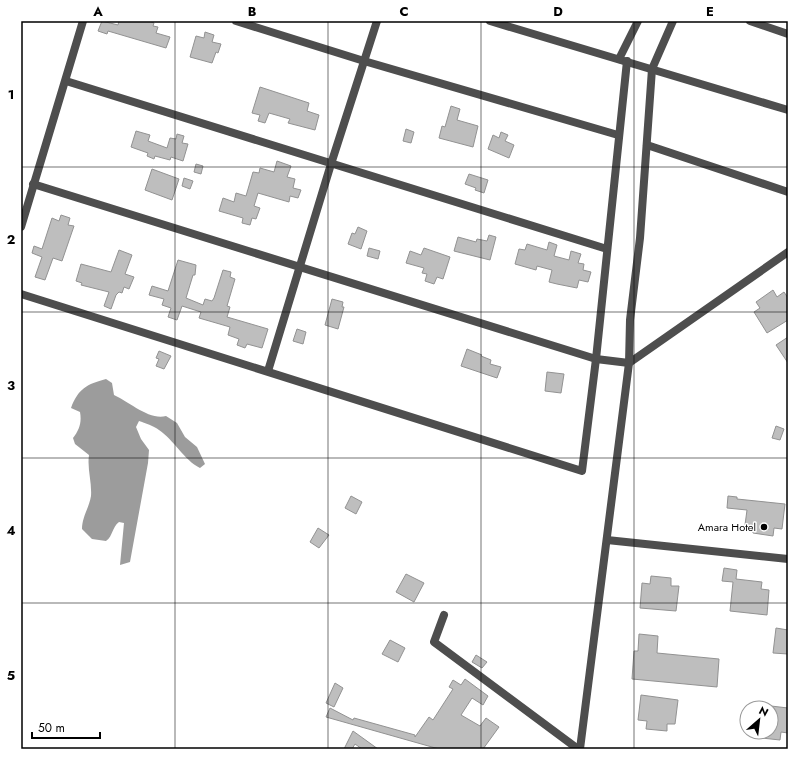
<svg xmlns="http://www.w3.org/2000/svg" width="809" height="770" font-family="Jost,sans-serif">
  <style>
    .water { fill: #9c9c9c }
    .building { fill: #bebebe; stroke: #929292 }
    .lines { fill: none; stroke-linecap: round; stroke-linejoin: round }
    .minor { stroke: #4e4e4e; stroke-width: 8 }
    .grid { fill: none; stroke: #000; stroke-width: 1; stroke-opacity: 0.55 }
    .poi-dot { fill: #000; stroke: #fff; stroke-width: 1.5 }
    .labels { text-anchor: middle; stroke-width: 3; stroke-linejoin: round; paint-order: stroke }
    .poi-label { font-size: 11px; fill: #000; stroke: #fff; text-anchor: end }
    .neatline { fill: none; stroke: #000; stroke-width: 1.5 }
    .grid-label { font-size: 13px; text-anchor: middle; font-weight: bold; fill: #000 }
  </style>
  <rect width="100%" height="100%" fill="#fff"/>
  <path class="water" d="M106 379 112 383 114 395C128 401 150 421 166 416L177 423 185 437 197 447 205 464 200 468C184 460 174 440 159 430 154 426 145 423 139 421L136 427 141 439 149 450 148 463 130 562 120 565 124 523 119 522C112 527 113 536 106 541L92 539 82 529C82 517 89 508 91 496 92 482 87 469 89 455L75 444 73 438C79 430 82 423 80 412L71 408C78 389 87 384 106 379Z"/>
  <g class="building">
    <path d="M102 21 118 25 119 21H149L154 23 153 26 158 27 156 33 170 37 166 48 108 31 107 34 98 31Z"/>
    <path d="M205 32 214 35 212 42 221 44 218 53 216 52 212 63 190 57 196 36 204 38Z"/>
    <path d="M260 87 309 103 307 111 319 115 315 130 288 123 290 119 269 113 265 123 258 121 260 115 252 113Z"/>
    <path d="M451 106 460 109 457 120 478 126 473 147 439 138 442 126 445 127Z"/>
    <path d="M406 129 414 132 411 143 403 141Z"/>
    <path d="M136 131 150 135 148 141 167 148 170 138 176 139 177 134 184 136 182 143 188 144 183 161 171 157 170 160 155 156 154 159 147 156 148 153 131 147Z"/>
    <path d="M501 132 508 135 505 141 514 145 509 158 488 149 493 135 499 138Z"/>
    <path d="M277 161 291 166 287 177 295 179 293 188 301 190 298 198 290 196 289 202 258 193 254 206 260 208 256 219 252 218 250 225 242 223 243 218 219 211 223 198 234 202 236 193 246 196 253 172 259 173 260 168 274 172Z"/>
    <path d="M196 164 203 166 201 174 194 172Z"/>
    <path d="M152 169 179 179 172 200 145 190Z"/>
    <path d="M469 174 488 180 484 193 475 190 476 188 465 184Z"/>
    <path d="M184 178 193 181 190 189 182 186Z"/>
    <path d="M61 215 70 218 68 225 74 226 62 261 53 258 45 280 35 277 42 257 32 253 34 246 42 249 52 218 59 221Z"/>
    <path d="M358 227 367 231 361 249 348 244 352 233 355 234Z"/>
    <path d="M489 235 496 237 490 260 454 251 458 237 476 242 477 239 487 241Z"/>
    <path d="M549 242 557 245 554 256 569 260 571 251 581 254 578 263 584 264 583 270 591 272 588 282 579 280 577 288 557 284 549 282 552 270 537 266 536 270 515 264 519 249 525 250 527 244 547 250Z"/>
    <path d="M369 248 380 251 378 259 367 256Z"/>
    <path d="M424 248 450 257 443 279 437 277 434 284 425 281 427 274 422 273 424 268 406 263 410 251 421 255Z"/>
    <path d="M119 250 132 255 125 274 134 277 129 289 124 287 122 293 119 292 116 295 111 309 104 306 109 292 81 285 82 283 76 281 81 264 111 272Z"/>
    <path d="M178 260 196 265 195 275H193L186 298 203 305 205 299 212 301 214 298 223 270 231 272 230 277 235 279 227 306 230 307 227 317 268 329 262 348 247 344 245 348 237 345 239 339 228 335 230 327 199 318 201 312 182 306 177 320 168 317 171 308 162 305 164 299 149 295 152 286 168 291Z"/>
    <path d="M773 290 777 297 784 292 788 298V320L767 333 754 312 760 308 756 302Z"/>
    <path d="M332 299 343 302 342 307H344L338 329 325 325Z"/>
    <path d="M297 329 306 332 303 344 293 341Z"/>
    <path d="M788 337V363L776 345Z"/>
    <path d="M467 349 482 355 481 356 491 360 490 364 501 367 497 378 461 366Z"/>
    <path d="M159 351 171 356 164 369 156 366 159 359 156 358Z"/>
    <path d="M547 372 564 374 561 393 545 391Z"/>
    <path d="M776 426 784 429 780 440 772 438Z"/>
    <path d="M351 496 362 502 356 514 345 508Z"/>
    <path d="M728 496 737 497V499L785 504 782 529 774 528 773 536 753 533V526L745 525 747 510 727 508Z"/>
    <path d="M318 528 329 535 319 548 310 542Z"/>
    <path d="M724 568 737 570 736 579 762 582 761 589 769 590 767 615 730 611 733 582 722 581Z"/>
    <path d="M406 574 424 583 414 602 396 592Z"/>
    <path d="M651 576 671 578V586H679L676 611 640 608 642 583 650 584Z"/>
    <path d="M776 628 788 630V654L773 653Z"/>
    <path d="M639 634 658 636 657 653 719 659 717 687 632 679 634 651H638Z"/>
    <path d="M390 640 405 648 398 662 382 654Z"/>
    <path d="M476 655 487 662 482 668 472 662Z"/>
    <path d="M465 679 488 696 483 705 472 698 461 715 480 726 486 718 499 727 483 749H439L326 717 330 708 353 720 354 718 415 735V737L429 717 433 720 453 689 449 687 453 680 461 685Z"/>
    <path d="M335 683 343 688 334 707 326 703Z"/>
    <path d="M641 695 678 700 675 724H667V731L646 729 647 721 638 720Z"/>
    <path d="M771 706 788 708V733L781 732 780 740 752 737V732H771Z"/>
    <path d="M353 731 378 749H362L355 744 352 749H344Z"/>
  </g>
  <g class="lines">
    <g class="minor">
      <path d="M236 21 364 61 618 135"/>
      <path d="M490 21 788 110"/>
      <path d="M750 21 788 34"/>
      <path d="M619 59 638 21"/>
      <path d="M66 81 607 249"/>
      <path d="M647 145 788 192"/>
      <path d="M33 184 596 359 629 363 788 252"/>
      <path d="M21 227 83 21"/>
      <path d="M21 294 582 471 596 359 627 61"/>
      <path d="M268 371 331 164 377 21"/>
      <path d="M607 540 788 559"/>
      <path d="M444 615 434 642 578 749"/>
      <path d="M580 749 629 363 630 320 640 238 652 69 673 21"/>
    </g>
  </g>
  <path class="grid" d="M175 21V749M328 21V749M481 21V749M634 21V749M21 167H788M21 312H788M21 458H788M21 603H788"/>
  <circle class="poi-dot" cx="764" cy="527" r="4"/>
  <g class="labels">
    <g class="poi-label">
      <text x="756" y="531">Amara Hotel</text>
    </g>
  </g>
  <rect width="809" height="770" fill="none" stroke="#ffffff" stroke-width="44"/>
  <g transform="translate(759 720) rotate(28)"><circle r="19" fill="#ffffff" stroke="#999999"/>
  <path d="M0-3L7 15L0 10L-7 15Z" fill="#000000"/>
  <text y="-6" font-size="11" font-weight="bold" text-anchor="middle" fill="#000000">N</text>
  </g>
  <path d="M32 732v6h68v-6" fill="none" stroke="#000000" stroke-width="2"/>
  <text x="38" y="732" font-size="12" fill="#000000" stroke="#ffffff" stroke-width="3" paint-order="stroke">50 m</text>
  <rect x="22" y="22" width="765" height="726" class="neatline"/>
  <g class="grid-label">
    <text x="98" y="16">A</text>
    <text x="252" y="16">B</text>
    <text x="404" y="16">C</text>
    <text x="558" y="16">D</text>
    <text x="710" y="16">E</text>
    <text x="11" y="99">1</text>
    <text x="11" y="244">2</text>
    <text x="11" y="390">3</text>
    <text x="11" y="535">4</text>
    <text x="11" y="680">5</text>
  </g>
</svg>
